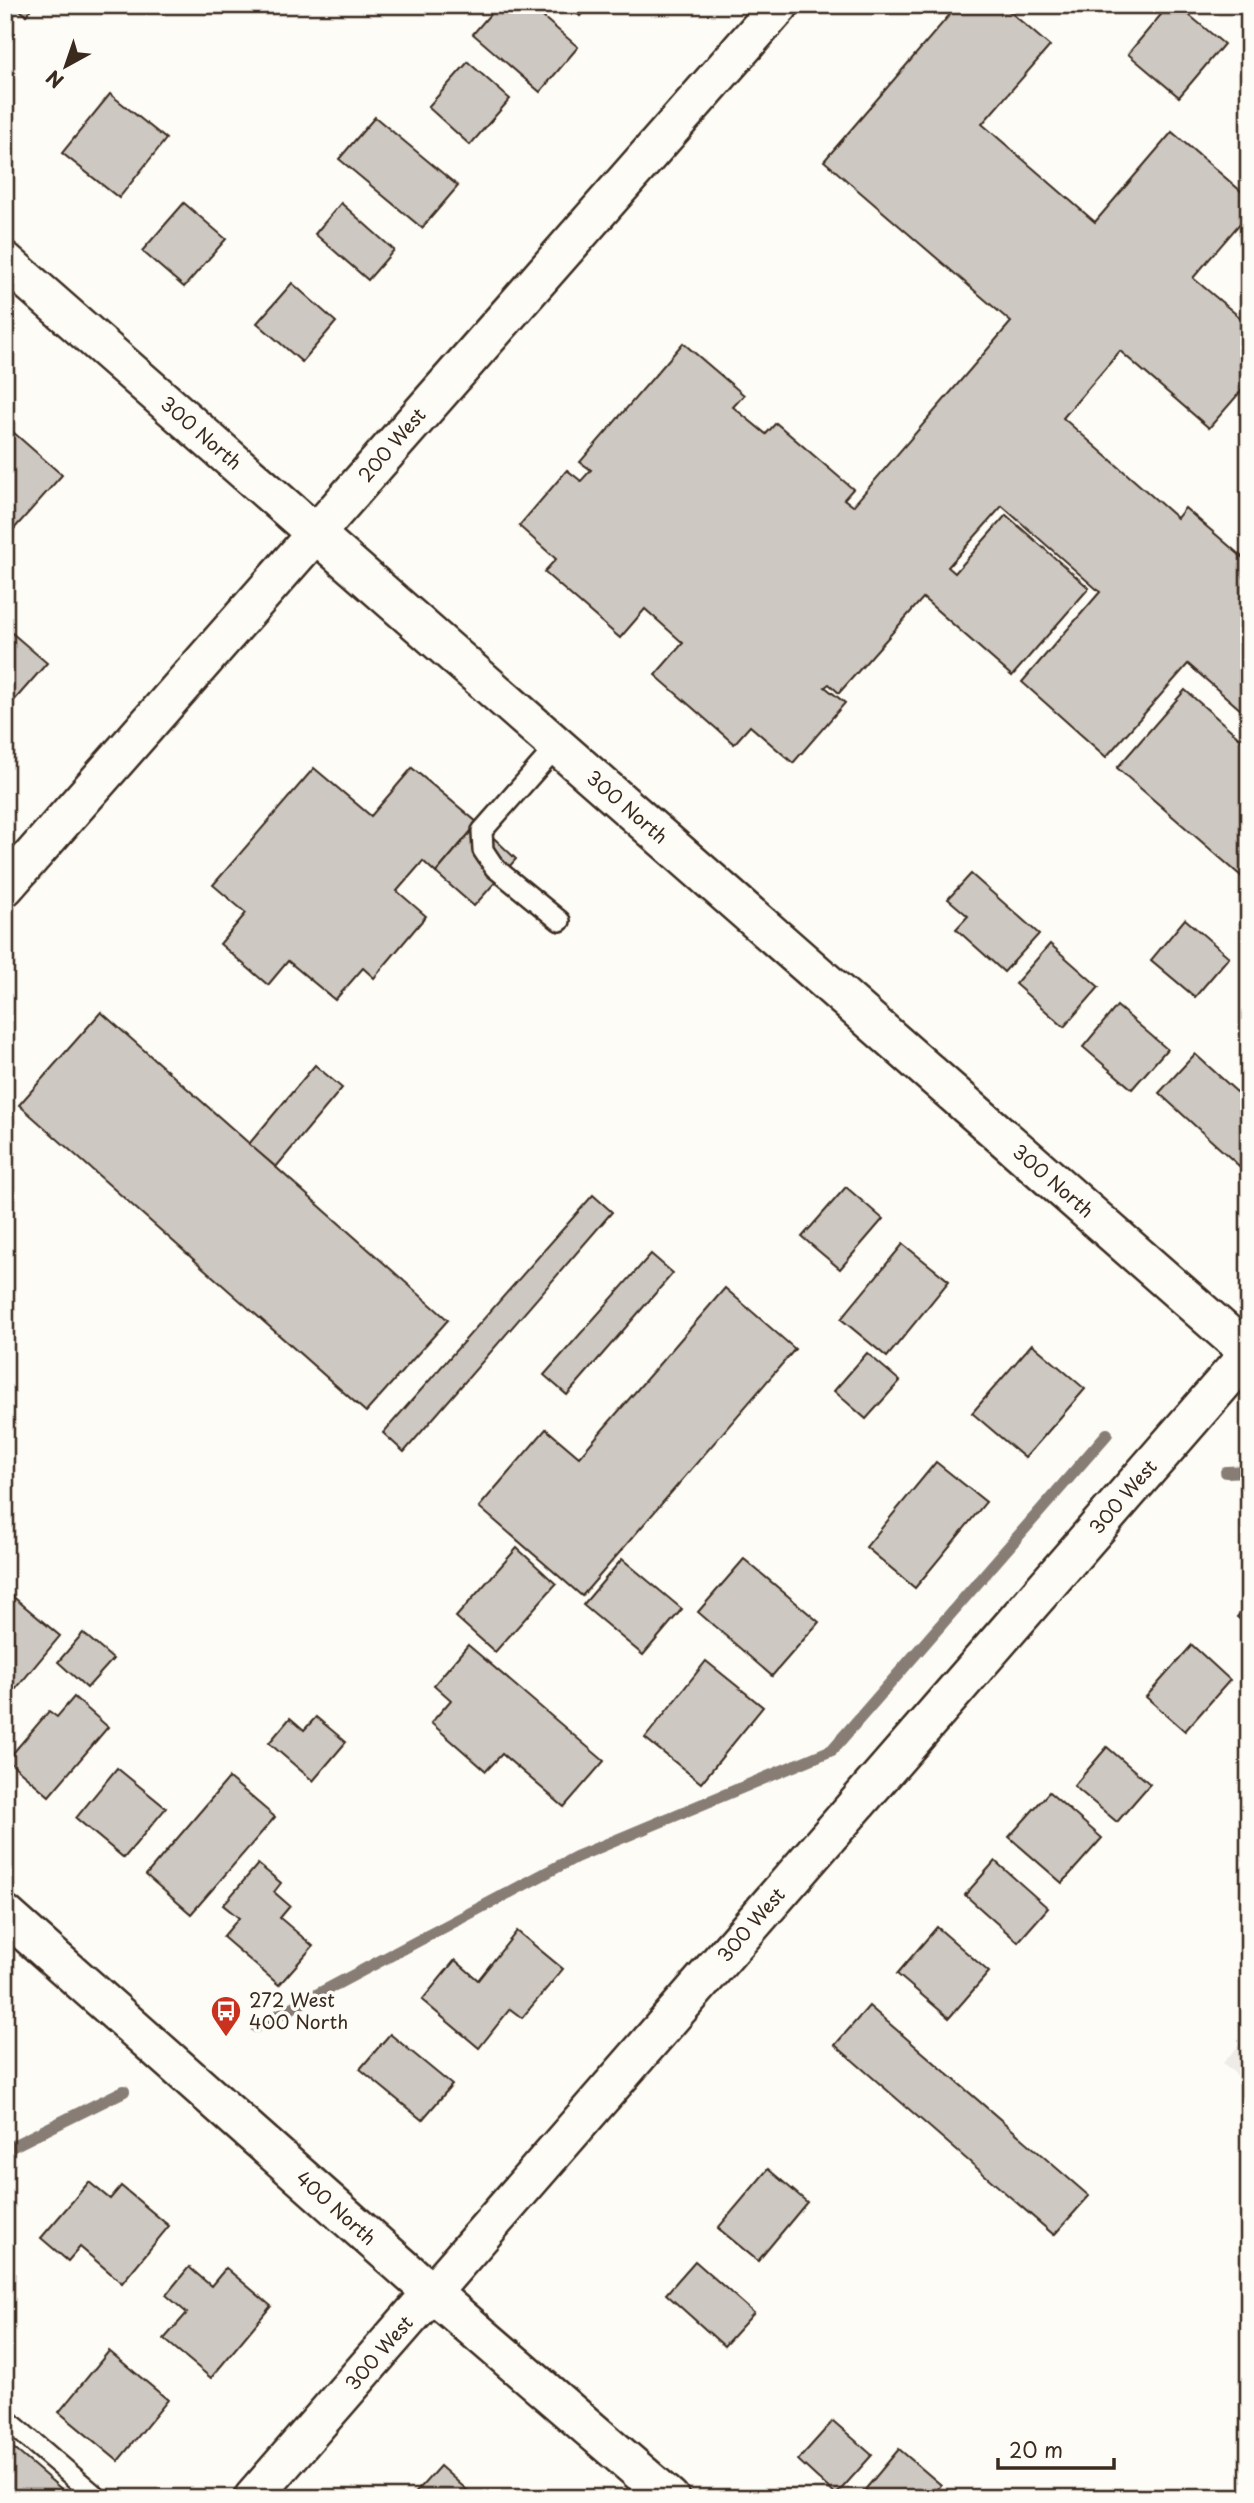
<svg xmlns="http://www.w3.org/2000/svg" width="1254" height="2503" font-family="'Playpen Sans',sans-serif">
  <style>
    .built { fill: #efece7 }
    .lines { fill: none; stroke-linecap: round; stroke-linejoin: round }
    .stream { stroke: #887d74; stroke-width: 12 }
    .building { fill: #cdc8c2; stroke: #3b2a1e; stroke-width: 2 }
    .lane-casing { stroke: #3b2a1e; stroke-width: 24 }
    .street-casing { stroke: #3b2a1e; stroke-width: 42 }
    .lane { stroke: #fdfcf7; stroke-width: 19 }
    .street { stroke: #fdfcf7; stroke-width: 37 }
    .labels { text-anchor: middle; stroke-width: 7; stroke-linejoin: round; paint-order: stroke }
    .street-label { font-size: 19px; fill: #3b2a1e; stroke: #fdfcf7 }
    .poi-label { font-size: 19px; fill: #3b2a1e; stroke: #fdfcf7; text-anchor: start }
  </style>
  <rect width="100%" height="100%" fill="#fdfcf7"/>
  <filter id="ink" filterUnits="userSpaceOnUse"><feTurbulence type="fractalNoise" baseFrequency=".0143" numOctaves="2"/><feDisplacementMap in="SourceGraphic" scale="14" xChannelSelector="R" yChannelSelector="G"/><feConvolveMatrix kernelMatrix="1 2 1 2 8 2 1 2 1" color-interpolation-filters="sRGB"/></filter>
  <g filter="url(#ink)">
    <path class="built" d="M1249 2034V2086L1223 2063Z"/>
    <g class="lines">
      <g class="stream">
        <path d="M1226 1472 1249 1471"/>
        <path d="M256 2027 576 1857 832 1750 1107 1434"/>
        <path d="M5 2150 124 2091"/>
      </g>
    </g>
    <g class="building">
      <path d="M14 5H34L26 15Z"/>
      <path d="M498 5H529L578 47 540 92 473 34Z"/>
      <path d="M567 5H589L580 16Z"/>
      <path d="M958 5H1002L1050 46 982 124 1095 222 1172 132 1249 198V213L1193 278 1249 325V382L1209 428 1120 351 1063 418 1177 518 1185 508 1249 563V717L1188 664 1106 757 1022 682 1100 592 1002 506 948 567 955 573 1006 515 1089 588 1012 676 923 598 839 693 829 684 825 687 845 703 793 763 750 726 734 744 655 675 683 643 645 609 620 638 544 572 556 559 519 526 567 470 581 481 591 470 580 462 683 343 744 395 733 407 766 434 776 423 853 489 844 499 853 506 1011 322 824 161Z"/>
      <path d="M1169 5H1177L1224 44 1179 97 1128 54Z"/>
      <path d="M468 62 510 99 470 145 428 107Z"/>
      <path d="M110 94 166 139 119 198 62 153Z"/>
      <path d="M375 117 458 186 422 228 339 159Z"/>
      <path d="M184 203 226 239 184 287 142 251Z"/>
      <path d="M341 203 394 250 368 280 315 234Z"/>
      <path d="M292 283 336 322 302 362 257 323Z"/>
      <path d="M13 432 62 475 5 539V441Z"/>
      <path d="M5 627 47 663 11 704 5 699Z"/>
      <path d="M1185 690 1249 746V883L1117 768Z"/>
      <path d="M314 768 371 816 412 768 478 823 436 873 423 861 397 891 426 916 374 978 363 968 335 1000 288 961 268 985 220 944 246 913 213 885Z"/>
      <path d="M478 823 516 859 474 906 436 873Z"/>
      <path d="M971 874 1039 934 1004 972 956 929 968 916 948 899Z"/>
      <path d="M1185 919 1229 957 1195 997 1151 960Z"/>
      <path d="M1050 944 1099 987 1064 1027 1015 984Z"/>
      <path d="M1117 1006 1167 1049 1132 1089 1083 1047Z"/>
      <path d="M101 1012 448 1320 366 1412 19 1105Z"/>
      <path d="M1195 1054 1249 1103V1175L1159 1093Z"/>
      <path d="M315 1065 342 1088 276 1167 249 1144Z"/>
      <path d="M846 1187 883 1219 840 1269 802 1237Z"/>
      <path d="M593 1195 612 1212 404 1452 383 1433Z"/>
      <path d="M903 1244 949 1281 887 1357 841 1319Z"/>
      <path d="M651 1254 673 1273 567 1395 544 1375Z"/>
      <path d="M725 1288 795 1349 582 1596 479 1507 546 1429 579 1457Z"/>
      <path d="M1032 1344 1085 1389 1025 1458 972 1413Z"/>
      <path d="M867 1353 900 1381 866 1419 834 1391Z"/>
      <path d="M936 1462 986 1502 915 1588 866 1547Z"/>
      <path d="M517 1548 556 1584 495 1652 456 1617Z"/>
      <path d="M622 1559 682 1609 643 1655 583 1605Z"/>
      <path d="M744 1559 819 1622 772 1676 698 1612Z"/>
      <path d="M11 1595 60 1636 5 1702V1602Z"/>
      <path d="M1249 1603V1627L1237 1617Z"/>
      <path d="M83 1633 113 1659 87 1688 58 1662Z"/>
      <path d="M468 1645 604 1761 564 1807 502 1754 486 1771 431 1723 451 1700 434 1685Z"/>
      <path d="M1192 1645 1230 1680 1185 1731 1146 1697Z"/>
      <path d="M706 1661 763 1707 701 1783 645 1738Z"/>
      <path d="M74 1697 108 1727 49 1796 7 1760 49 1711 57 1717Z"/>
      <path d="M316 1717 346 1742 313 1781 269 1743 290 1718 304 1730Z"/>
      <path d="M1107 1747 1150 1784 1117 1822 1074 1786Z"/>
      <path d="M117 1768 166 1808 124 1858 76 1818Z"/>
      <path d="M229 1778 275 1817 191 1914 146 1875Z"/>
      <path d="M1049 1792 1102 1838 1062 1883 1009 1837Z"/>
      <path d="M995 1861 1048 1908 1018 1942 965 1895Z"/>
      <path d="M258 1864 281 1883 274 1892 290 1906 280 1918 313 1946 279 1985 223 1937 239 1918 223 1905Z"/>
      <path d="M937 1927 989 1972 949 2018 897 1974Z"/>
      <path d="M517 1931 563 1969 522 2018 510 2009 479 2048 422 2000 455 1960 478 1980Z"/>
      <path d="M869 2006 1089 2196 1054 2235 835 2045Z"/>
      <path d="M390 2034 452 2085 422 2120 360 2069Z"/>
      <path d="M768 2169 807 2202 758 2261 718 2228Z"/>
      <path d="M89 2182 110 2199 121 2186 169 2226 122 2283 80 2247 68 2261 41 2238Z"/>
      <path d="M695 2261 754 2313 724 2346 666 2294Z"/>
      <path d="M189 2267 211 2286 226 2268 271 2306 211 2378 164 2339 187 2313 166 2295Z"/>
      <path d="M109 2351 168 2400 118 2461 59 2412Z"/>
      <path d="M833 2421 872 2455 836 2495 798 2460Z"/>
      <path d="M11 2446 72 2498H5V2452Z"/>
      <path d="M899 2449 941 2485 931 2498H858Z"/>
      <path d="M440 2466 476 2498H411Z"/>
    </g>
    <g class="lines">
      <g class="lane-casing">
        <g id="lane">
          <path d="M557 746 482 831 483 850 495 868 560 921"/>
          <path d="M5 2418 98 2498"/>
        </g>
      </g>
      <g class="street-casing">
        <g id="street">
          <path d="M5 261 1249 1353"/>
          <path d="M5 887 780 5"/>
          <path d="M5 1914 432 2293 670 2498"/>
          <path d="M253 2498 1249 1353"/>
        </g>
      </g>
      <use href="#lane" class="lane"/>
      <use href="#street" class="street"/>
    </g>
  </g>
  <defs>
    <g id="bus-pin" transform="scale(1.575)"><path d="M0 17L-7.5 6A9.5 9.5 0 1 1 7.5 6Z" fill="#c8321e" stroke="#fdfcf7"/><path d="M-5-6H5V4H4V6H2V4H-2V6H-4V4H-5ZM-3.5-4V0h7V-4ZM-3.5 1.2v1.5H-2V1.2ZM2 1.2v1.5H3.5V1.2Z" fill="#fff"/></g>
  </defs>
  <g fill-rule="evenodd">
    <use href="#bus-pin" x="226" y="2011"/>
  </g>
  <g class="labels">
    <g class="street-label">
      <text transform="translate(201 433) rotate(41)" y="7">300 North</text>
      <text transform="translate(392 445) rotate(-49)" y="7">200 West</text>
      <text transform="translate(627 807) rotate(41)" y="7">300 North</text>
      <text transform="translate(1053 1181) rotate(41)" y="7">300 North</text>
      <text transform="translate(1123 1497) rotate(-49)" y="7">300 West</text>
      <text transform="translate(751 1925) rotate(-49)" y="7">300 West</text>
      <text transform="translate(336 2208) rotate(42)" y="7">400 North</text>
      <text transform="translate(379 2353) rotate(-49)" y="7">300 West</text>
    </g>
    <g class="poi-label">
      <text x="249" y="2007">272 West<tspan x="249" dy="22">400 North</tspan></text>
    </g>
  </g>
  <rect width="1254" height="2503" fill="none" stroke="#fdfcf7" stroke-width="28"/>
  <rect x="14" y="14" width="1226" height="2475" fill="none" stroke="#3b2a1e" stroke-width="2.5" filter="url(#ink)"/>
  <g transform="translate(66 66) rotate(220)" stroke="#fdfcf7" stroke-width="5" paint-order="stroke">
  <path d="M0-5L12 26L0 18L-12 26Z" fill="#3b2a1e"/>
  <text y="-10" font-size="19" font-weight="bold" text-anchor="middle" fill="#3b2a1e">N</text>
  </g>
  <path d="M998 2458v10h116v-10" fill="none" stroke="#3b2a1e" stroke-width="3.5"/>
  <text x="1009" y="2458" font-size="21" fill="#3b2a1e" stroke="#fdfcf7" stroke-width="5" paint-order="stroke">20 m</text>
</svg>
